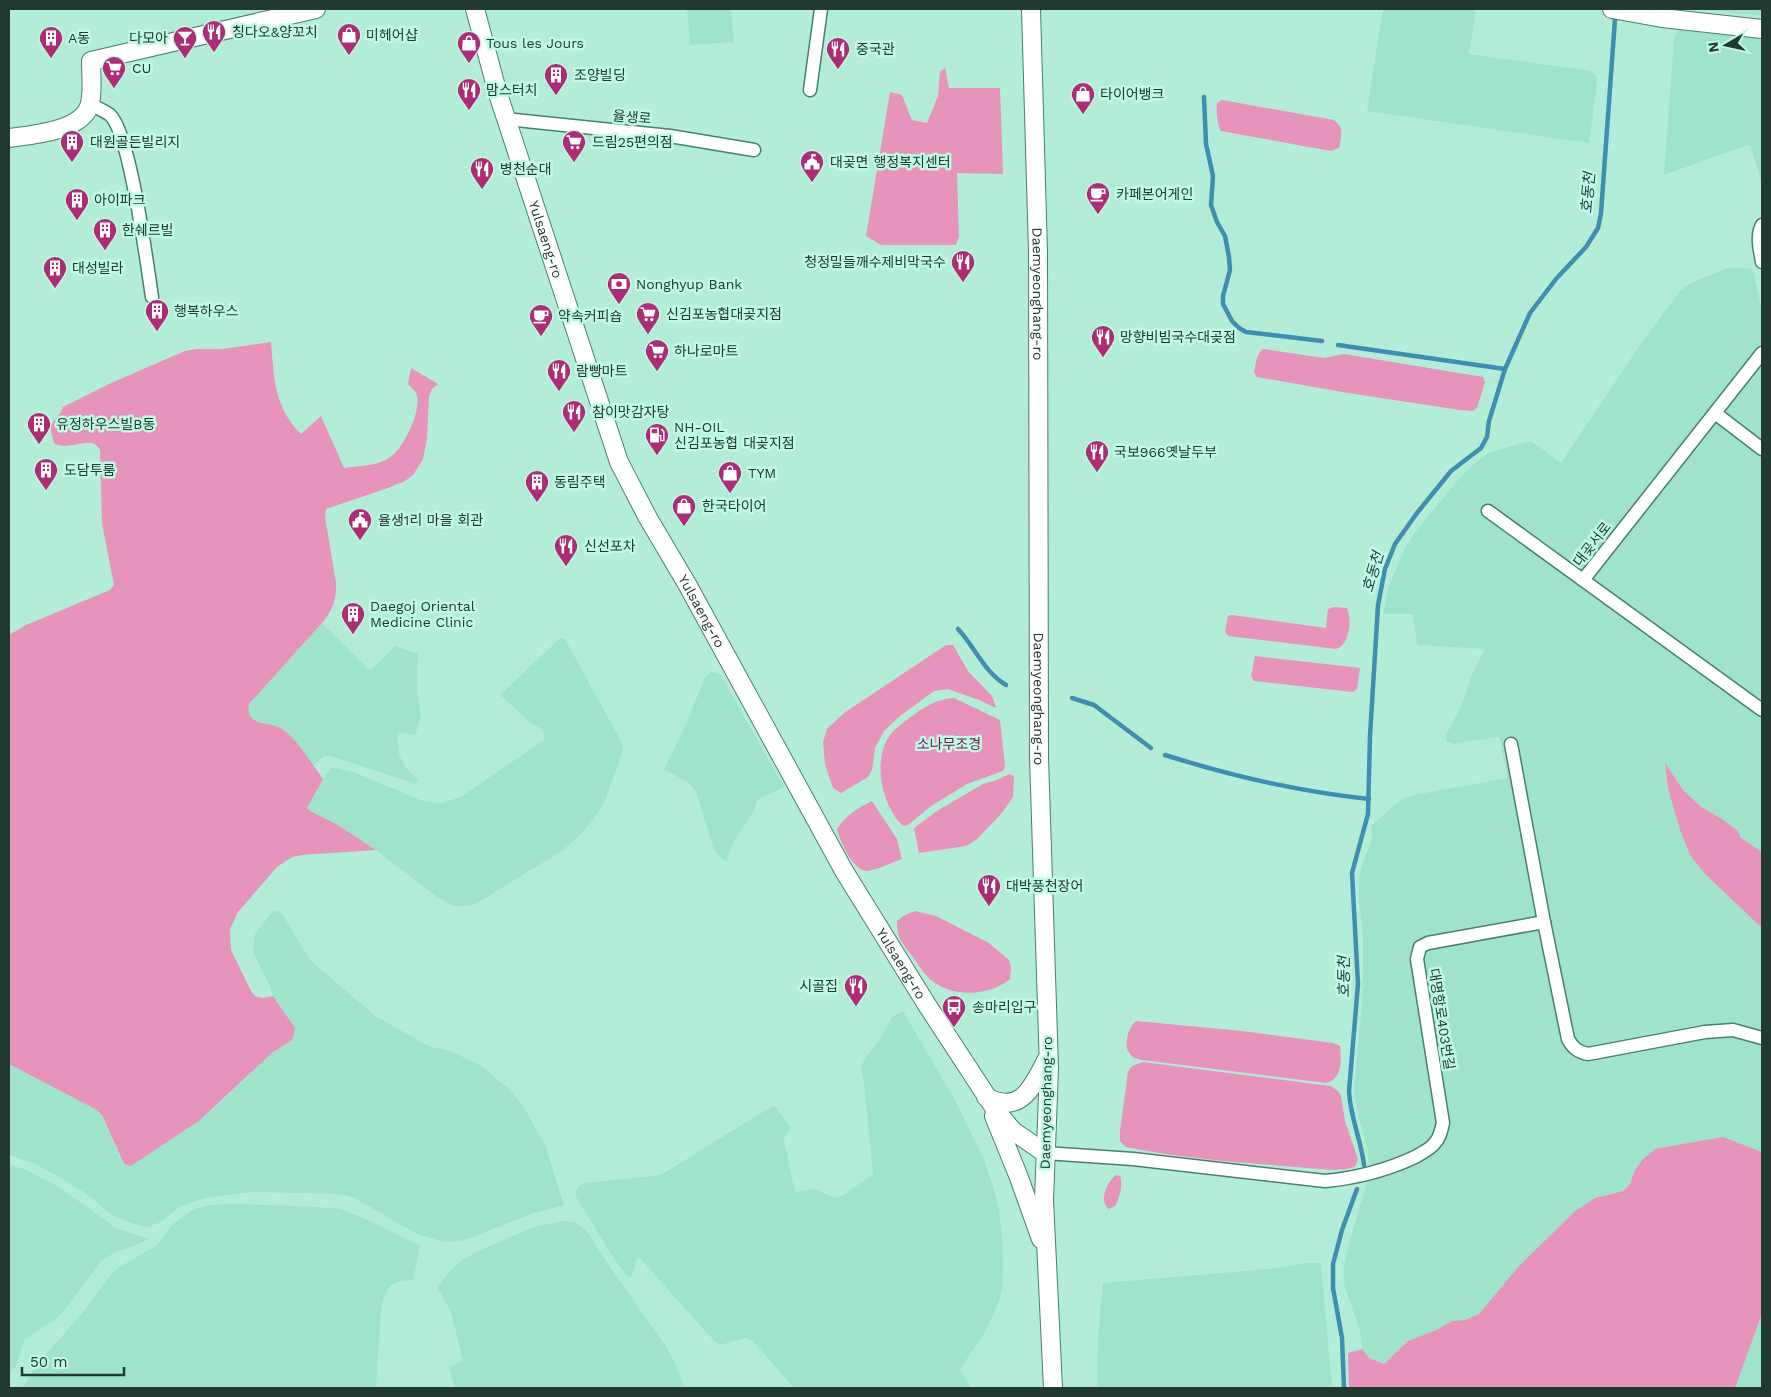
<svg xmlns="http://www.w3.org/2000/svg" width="1771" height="1397" font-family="'Work Sans','Noto Sans KR',sans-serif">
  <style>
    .built { fill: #9fe3cb }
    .green { fill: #e694bb }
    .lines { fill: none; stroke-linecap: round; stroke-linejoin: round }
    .stream { stroke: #408eb1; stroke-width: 4.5 }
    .street-casing { stroke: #487f6d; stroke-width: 15 }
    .secondary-casing { stroke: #487f6d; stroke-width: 20 }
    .street { stroke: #fff; stroke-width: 12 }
    .secondary { stroke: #fff; stroke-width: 18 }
    .labels { text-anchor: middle; stroke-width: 5; stroke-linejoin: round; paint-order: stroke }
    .poi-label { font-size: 14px; fill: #213931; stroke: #c0fae5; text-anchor: start }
    .street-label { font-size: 14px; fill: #213931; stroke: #c0fae5 }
    .park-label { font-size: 14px; fill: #7a1350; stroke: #c0fae5 }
    .water-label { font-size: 15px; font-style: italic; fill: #203945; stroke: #c0fae5 }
  </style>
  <rect width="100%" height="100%" fill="#b3edd8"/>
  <g class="built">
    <path d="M687 9H731L734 42 690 45Z"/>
    <path d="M1383 9H1476L1469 54 1591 71 1596 76 1597 83 1589 143 1367 111Z"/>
    <path d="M1697 9H1762V16Z"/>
    <path d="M1678 30 1762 38V184L1751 147 1747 145 1664 175 1674 39Z"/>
    <path d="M1728 268H1741L1753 269 1761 306H1762V852L1741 838 1737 831 1722 819 1700 806 1683 790 1665 765 1668 788 1680 830 1690 855 1705 874 1762 928V1152L1746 1147 1655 1149 1642 1160 1634 1172 1630 1184 1623 1191 1595 1198 1575 1211 1561 1225 1519 1266 1479 1314 1465 1320 1452 1321 1436 1330 1408 1341 1384 1364 1369 1358 1362 1349 1360 1330 1345 1288 1343 1272 1346 1255 1367 1182 1369 1166 1367 1148 1358 1114 1354 1090 1362 1003 1363 967V934L1359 900V881L1361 868 1372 839 1371 826 1402 799 1414 795 1507 778 1501 743 1498 737 1453 744 1446 741 1447 733 1461 707 1472 675 1485 649 1417 645 1413 614H1383L1389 586 1404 550 1416 531 1458 480 1475 463 1490 452 1531 441 1561 463 1642 342 1680 291 1693 282Z"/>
    <path d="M322 623 370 671 395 646 418 654 417 694 421 715 415 736 402 732 399 734 397 737 399 754 405 767 418 780 416 784 330 756H324L313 766 293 739 277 727 255 720 249 716 248 712 249 704Z"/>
    <path d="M560 638 565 639 622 743 623 750 605 801 593 820 579 836 562 851 477 903 469 906H452L436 896 376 850 338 825 312 812 307 807 323 779 332 767 354 772 420 800 431 802 441 803 461 797 544 740V733L541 729 530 722 500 695Z"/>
    <path d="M711 672 720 674 722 677 784 787 757 800 755 809 733 843 726 862 714 850 696 792 690 784 664 769 687 722 705 677Z"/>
    <path d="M273 911H276L283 915 310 960 374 1015 428 1046 450 1051 480 1065 510 1090 523 1106 545 1145 564 1205 534 1213 462 1241 451 1242 441 1241 417 1234 353 1197 340 1194 254 1192 212 1197 195 1201 181 1206 159 1223 147 1227 130 1223 112 1215 85 1193 59 1177 35 1164 9 1155V1064L97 1110 102 1115 123 1164 131 1166 185 1131 211 1111 273 1052 291 1041 295 1028 273 996 270 986 254 955 253 948 255 934Z"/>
    <path d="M903 1011 957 1104 984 1160 993 1186 999 1210 1002 1234 1003 1264 1002 1289 998 1304 985 1332 960 1369 971 1388H794L752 1340 745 1338 720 1345 715 1342 640 1258 637 1259 631 1277 627 1276 615 1260 576 1197V1192L579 1186 584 1183 654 1176 664 1173 774 1105 791 1128 786 1133 784 1140 795 1192 814 1189 835 1198 842 1196 873 1174 864 1082 861 1068 864 1060 879 1041 892 1017Z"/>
    <path d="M9 1164 26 1170 59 1187 116 1228 149 1239 136 1245 114 1253 101 1261 66 1308 56 1319 24 1340 16 1366 9 1373Z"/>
    <path d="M239 1204 317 1207 341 1209 366 1219 420 1246 413 1280 399 1281 392 1285 387 1290 384 1297 381 1310 376 1388H22L39 1362 85 1310 109 1277 118 1268 157 1245 174 1223 194 1209 212 1205Z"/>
    <path d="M563 1221 574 1222 586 1230 614 1273 665 1345 674 1361 685 1388H455L449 1367 463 1361 451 1312 437 1287 450 1271 464 1259 480 1250 534 1227Z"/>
    <path d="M1309 1263H1321L1332 1388H1097L1098 1338 1103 1283 1269 1269Z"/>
    <path d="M1762 1314V1388H1735Z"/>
  </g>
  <g class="green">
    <path d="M945 68 949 88H1000L1003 174 957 173 959 236 956 245H881L866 236 890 92 902 95 912 120 927 123 938 96 940 72Z"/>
    <path d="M1222 100 1334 120C1345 127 1341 137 1339 148L1331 151 1221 131C1217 123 1216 112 1217 103Z"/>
    <path d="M271 342C274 378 274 407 301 434L321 416 344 468C358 466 377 466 389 458 403 449 421 413 417 396 416 391 411 388 408 384L411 368 438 384 432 389 429 397 427 438 423 459 413 475 405 481 388 488 326 509 325 517 336 583C337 599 332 611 322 623L249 704C245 728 270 720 284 730 299 742 311 763 323 779L307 808 312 812 338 825 376 850 302 855 292 857 277 867 238 912 230 929 231 950 251 991 255 996 262 998 273 996 295 1028 294 1034 291 1041 273 1052 199 1121 131 1166 124 1164 102 1115 97 1110 9 1064V635L26 625 110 590 114 585 102 523 100 450C91 433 70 453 54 443L50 427C54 419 60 416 63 407L111 383 185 351 196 349H222Z"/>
    <path d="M1263 349 1324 358 1344 354 1483 377 1485 382 1477 408 1472 411 1460 410 1348 393 1257 377 1254 372C1256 363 1256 355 1263 349Z"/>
    <path d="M1334 607 1347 608C1352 620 1350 645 1336 649L1228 636 1225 632 1228 616 1232 615 1326 628 1328 609Z"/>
    <path d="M946 645H953L968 671 992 696 996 708 979 700 948 689 934 691 900 716 884 731 875 748 872 770 868 777 841 793 833 788 825 765 823 742 827 729 844 713Z"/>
    <path d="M1255 656 1360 668 1357 689 1352 692 1254 681 1251 676Z"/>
    <path d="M954 698 1000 720 1005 766 1003 771 967 784 931 806 908 825 903 826C883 807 873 765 887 740 892 730 903 723 912 716 926 706 937 699 954 698Z"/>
    <path d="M1665 763 1683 790 1700 806 1722 819 1738 831 1741 838 1762 852V928L1705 874 1690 855 1680 830 1668 788Z"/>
    <path d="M1009 774 1014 776 1013 797 1001 814 976 840 966 846 919 853 914 828 937 811 983 784 997 780Z"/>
    <path d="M872 801 897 839 902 859C891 863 879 869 868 871 853 872 840 841 837 829 846 815 858 808 872 801Z"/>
    <path d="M915 911 936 916 989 943 1009 960 1011 968 1010 979C990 996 952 998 931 980 923 973 918 964 912 956 902 942 897 939 897 921L905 915Z"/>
    <path d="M1136 1021 1242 1031 1333 1043 1340 1046C1341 1061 1343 1078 1326 1083L1142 1060C1136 1059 1131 1057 1128 1051 1124 1042 1129 1026 1136 1021Z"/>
    <path d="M1143 1062 1331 1086 1338 1091 1341 1096 1345 1121 1358 1159 1355 1167 1346 1169 1333 1170 1222 1161 1165 1154 1136 1149 1126 1147 1120 1141V1131L1128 1072 1132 1066Z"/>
    <path d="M1723 1137 1762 1152V1314L1735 1388H1349L1348 1353 1362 1349 1369 1358 1384 1364 1408 1341 1436 1330 1452 1321 1465 1320 1479 1314 1519 1266 1561 1225 1575 1211 1595 1198 1623 1191 1630 1184 1634 1172 1642 1160 1655 1149Z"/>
    <path d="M1116 1175 1120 1176C1123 1185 1120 1197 1115 1206L1109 1209C1098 1201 1107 1182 1116 1175Z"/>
  </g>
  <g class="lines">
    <g class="stream">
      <path d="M1204 97 1206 144 1213 176 1211 205 1217 222 1225 236 1229 257 1230 270 1223 296V304L1232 321 1239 328 1246 332 1322 341"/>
      <path d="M1338 345 1505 369"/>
      <path d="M958 629C975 647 984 672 1006 685"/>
      <path d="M1072 698 1094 705 1151 748"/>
      <path d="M1165 755C1228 775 1302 792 1369 799"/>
      <path d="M1364 1165C1361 1139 1350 1117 1349 1091L1358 984 1352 873 1368 814 1370 736 1378 605 1385 569 1395 544 1417 513 1451 471 1481 448 1487 437 1489 421 1505 369 1530 313 1556 279 1586 247 1598 228 1601 213 1615 19"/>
      <path d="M1344 1388 1342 1338 1333 1288V1264L1342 1230 1357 1189"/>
    </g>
    <g class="street-casing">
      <g id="street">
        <path d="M810 90 821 9"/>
        <path d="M90 104C97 108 105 111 110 115 130 133 147 264 152 297"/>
        <path d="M506 119 670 136 754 150"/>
        <path d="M1762 225C1756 236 1760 250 1762 262"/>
        <path d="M1762 353 1583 580 1762 710"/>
        <path d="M1715 413 1762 449"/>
        <path d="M1488 511 1583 580"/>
        <path d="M1511 744 1544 922"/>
        <path d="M1045 1153 1133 1159 1325 1181C1357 1178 1385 1171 1415 1157 1421 1153 1429 1150 1434 1144 1440 1138 1441 1131 1443 1123L1417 959 1420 947 1428 943 1544 922 1568 1039C1573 1048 1578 1052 1588 1054L1705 1032 1733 1030 1762 1038"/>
      </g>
    </g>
    <g class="secondary-casing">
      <g id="secondary">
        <path id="s1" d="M475 9 498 94 619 462 648 518 687 584 844 871 927 1005 997 1112 1013 1131 1045 1153"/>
        <path id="s2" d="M1031 9 1038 252 1039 757 1049 1068 1044 1200 1053 1388"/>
        <path d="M1612 9 1662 18 1762 29"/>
        <path d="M9 138C31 135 85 131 90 103 93 90 91 74 91 61L316 9"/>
        <path d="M986 1097C1022 1116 1033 1085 1047 1059"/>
        <path d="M994 1116 1018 1175 1041 1239"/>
      </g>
    </g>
    <use href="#street" class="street"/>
    <use href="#secondary" class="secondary"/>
  </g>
  <defs>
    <g id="restaurant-pin" transform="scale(1.25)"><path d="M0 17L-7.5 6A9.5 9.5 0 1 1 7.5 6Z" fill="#ae2b76" stroke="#c0fae5"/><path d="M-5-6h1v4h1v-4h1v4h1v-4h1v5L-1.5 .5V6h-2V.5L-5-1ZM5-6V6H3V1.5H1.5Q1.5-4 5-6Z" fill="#fff"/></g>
    <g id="shop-pin" transform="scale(1.25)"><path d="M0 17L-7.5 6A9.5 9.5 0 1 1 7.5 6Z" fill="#ae2b76" stroke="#c0fae5"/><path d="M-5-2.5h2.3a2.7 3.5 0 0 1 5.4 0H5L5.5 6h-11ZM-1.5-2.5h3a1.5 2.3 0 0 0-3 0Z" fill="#fff"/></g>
    <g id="building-pin" transform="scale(1.25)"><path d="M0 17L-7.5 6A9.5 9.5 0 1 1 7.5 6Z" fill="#ae2b76" stroke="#c0fae5"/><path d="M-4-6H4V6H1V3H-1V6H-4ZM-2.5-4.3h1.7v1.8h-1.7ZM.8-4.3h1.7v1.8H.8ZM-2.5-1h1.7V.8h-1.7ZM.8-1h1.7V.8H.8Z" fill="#fff"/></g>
    <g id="bar-pin" transform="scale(1.25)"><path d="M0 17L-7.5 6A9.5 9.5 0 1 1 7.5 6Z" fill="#ae2b76" stroke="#c0fae5"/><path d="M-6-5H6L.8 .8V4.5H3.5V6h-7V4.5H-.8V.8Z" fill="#fff"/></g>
    <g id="supermarket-pin" transform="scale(1.25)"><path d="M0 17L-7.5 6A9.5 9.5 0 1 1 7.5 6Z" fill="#ae2b76" stroke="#c0fae5"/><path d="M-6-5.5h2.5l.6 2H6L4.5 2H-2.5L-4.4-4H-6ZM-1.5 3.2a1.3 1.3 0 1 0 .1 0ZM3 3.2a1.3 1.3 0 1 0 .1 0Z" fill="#fff"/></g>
    <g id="civic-pin" transform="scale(1.25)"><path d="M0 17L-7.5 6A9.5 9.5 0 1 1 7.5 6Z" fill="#ae2b76" stroke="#c0fae5"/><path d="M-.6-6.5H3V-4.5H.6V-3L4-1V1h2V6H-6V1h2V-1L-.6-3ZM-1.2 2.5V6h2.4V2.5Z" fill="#fff"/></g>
    <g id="cafe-pin" transform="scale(1.25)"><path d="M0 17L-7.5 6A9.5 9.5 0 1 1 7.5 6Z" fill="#ae2b76" stroke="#c0fae5"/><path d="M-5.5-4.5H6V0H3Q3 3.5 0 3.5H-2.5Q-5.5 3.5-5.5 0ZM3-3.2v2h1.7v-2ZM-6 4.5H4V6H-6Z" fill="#fff"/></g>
    <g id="bank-pin" transform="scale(1.25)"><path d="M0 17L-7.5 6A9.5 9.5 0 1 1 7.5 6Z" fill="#ae2b76" stroke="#c0fae5"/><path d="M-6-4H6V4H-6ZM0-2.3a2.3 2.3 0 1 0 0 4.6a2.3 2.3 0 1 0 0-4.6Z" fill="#fff"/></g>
    <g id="fuel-pin" transform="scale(1.25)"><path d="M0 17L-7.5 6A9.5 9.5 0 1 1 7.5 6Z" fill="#ae2b76" stroke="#c0fae5"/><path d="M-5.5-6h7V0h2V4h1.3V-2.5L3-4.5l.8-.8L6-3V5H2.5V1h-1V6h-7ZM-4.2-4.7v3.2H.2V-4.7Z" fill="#fff"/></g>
    <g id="bus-pin" transform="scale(1.25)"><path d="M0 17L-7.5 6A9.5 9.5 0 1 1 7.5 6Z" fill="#ae2b76" stroke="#c0fae5"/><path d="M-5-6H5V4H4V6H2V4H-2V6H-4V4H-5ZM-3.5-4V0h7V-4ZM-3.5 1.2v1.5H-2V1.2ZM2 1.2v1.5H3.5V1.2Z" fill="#fff"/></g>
  </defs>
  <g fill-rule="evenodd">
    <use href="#restaurant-pin" x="214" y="32"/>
    <use href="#shop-pin" x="349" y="35"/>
    <use href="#building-pin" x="51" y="38"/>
    <use href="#bar-pin" x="185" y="38"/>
    <use href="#shop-pin" x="469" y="43"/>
    <use href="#restaurant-pin" x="838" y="49"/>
    <use href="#supermarket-pin" x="114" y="68"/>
    <use href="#building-pin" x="556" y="75"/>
    <use href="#restaurant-pin" x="469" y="90"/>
    <use href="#shop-pin" x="1083" y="94"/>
    <use href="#building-pin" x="72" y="142"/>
    <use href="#supermarket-pin" x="574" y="142"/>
    <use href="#civic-pin" x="812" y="162"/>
    <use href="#restaurant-pin" x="482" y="169"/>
    <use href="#cafe-pin" x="1098" y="194"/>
    <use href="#building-pin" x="77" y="200"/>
    <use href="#building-pin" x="105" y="230"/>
    <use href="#restaurant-pin" x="963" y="262"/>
    <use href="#building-pin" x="55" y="268"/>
    <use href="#bank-pin" x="619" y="284"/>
    <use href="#building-pin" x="157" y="311"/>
    <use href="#supermarket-pin" x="648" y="314"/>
    <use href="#cafe-pin" x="541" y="316"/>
    <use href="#restaurant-pin" x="1103" y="337"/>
    <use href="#supermarket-pin" x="657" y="351"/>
    <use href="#restaurant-pin" x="559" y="371"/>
    <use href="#restaurant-pin" x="574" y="412"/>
    <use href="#building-pin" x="39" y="424"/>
    <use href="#fuel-pin" x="657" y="435"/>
    <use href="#restaurant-pin" x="1097" y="452"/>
    <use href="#building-pin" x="46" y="470"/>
    <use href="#shop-pin" x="730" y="473"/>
    <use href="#building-pin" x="537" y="482"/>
    <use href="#shop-pin" x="684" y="506"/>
    <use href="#civic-pin" x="360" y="520"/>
    <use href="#restaurant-pin" x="566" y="546"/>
    <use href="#building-pin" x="353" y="614"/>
    <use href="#restaurant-pin" x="989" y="886"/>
    <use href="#restaurant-pin" x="856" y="986"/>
    <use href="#bus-pin" x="954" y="1007"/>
  </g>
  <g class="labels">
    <g class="poi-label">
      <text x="232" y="37">칭다오&amp;양꼬치</text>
      <text x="366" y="40">미헤어샵</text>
      <text x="68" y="43">A동</text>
      <text x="168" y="43" text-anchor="end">다모아</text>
      <text x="486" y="48">Tous les Jours</text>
      <text x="856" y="54">중국관</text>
      <text x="132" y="73">CU</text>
      <text x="574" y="80">조양빌딩</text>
      <text x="486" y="95">맘스터치</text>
      <text x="1100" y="99">타이어뱅크</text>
      <text x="90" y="147">대원골든빌리지</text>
      <text x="592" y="147">드림25편의점</text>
      <text x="830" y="167">대곶면 행정복지센터</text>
      <text x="500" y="174">병천순대</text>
      <text x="1116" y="199">카페본어게인</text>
      <text x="94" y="205">아이파크</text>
      <text x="122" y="235">한쉐르빌</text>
      <text x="946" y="267" text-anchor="end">청정밀들깨수제비막국수</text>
      <text x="72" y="273">대성빌라</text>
      <text x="636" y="289">Nonghyup Bank</text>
      <text x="174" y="316">행복하우스</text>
      <text x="666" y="319">신김포농협대곶지점</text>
      <text x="558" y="321">약속커피숍</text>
      <text x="1120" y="342">망향비빔국수대곶점</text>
      <text x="674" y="356">하나로마트</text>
      <text x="576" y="376">람빵마트</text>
      <text x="592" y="417">참이맛감자탕</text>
      <text x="56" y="429">유정하우스빌B동</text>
      <text x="674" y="432">NH-OIL<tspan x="674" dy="16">신김포농협 대곶지점</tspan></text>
      <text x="1114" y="457">국보966옛날두부</text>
      <text x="64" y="475">도담투룸</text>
      <text x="748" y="478">TYM</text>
      <text x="554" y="487">동림주택</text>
      <text x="702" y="511">한국타이어</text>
      <text x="378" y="525">율생1리 마을 회관</text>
      <text x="584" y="551">신선포차</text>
      <text x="370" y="611">Daegoj Oriental<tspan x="370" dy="16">Medicine Clinic</tspan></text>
      <text x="1006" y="891">대박풍천장어</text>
      <text x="838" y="991" text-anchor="end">시골집</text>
      <text x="972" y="1012">송마리입구</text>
    </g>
    <g class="street-label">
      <text transform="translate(632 117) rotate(5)" y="5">율생로</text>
      <text dy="5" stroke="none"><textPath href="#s1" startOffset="241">Yulsaeng-ro</textPath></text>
      <text dy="5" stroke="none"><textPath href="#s2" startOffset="285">Daemyeonghang-ro</textPath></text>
      <text transform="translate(1592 544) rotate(-52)" y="5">대곶서로</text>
      <text dy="5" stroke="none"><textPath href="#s1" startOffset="646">Yulsaeng-ro</textPath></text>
      <text dy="5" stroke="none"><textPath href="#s2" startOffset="690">Daemyeonghang-ro</textPath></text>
      <text dy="5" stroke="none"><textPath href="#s1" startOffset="1051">Yulsaeng-ro</textPath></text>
      <text transform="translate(1442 1019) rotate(81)" y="5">대명항로403번길</text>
      <text transform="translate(1046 1103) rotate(-89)" y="5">Daemyeonghang-ro</text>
    </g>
    <g class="park-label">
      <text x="949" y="749">소나무조경</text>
    </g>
    <g class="water-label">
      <text transform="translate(1588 193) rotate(-85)" y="5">호동천</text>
      <text transform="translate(1373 572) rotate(-74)" y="5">호동천</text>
      <text transform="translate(1344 977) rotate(-90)" y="5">호동천</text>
    </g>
  </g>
  <rect width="1771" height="1397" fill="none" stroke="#213931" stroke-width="20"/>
  <g transform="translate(1726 45) rotate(261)" stroke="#c0fae5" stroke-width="4" paint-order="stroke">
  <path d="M0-4L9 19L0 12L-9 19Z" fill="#213931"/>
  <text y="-8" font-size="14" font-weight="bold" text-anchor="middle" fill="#213931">N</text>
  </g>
  <path d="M22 1367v8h102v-8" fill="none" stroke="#213931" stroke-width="2.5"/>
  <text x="30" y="1367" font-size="15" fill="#213931" stroke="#c0fae5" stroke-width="4" paint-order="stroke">50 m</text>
</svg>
